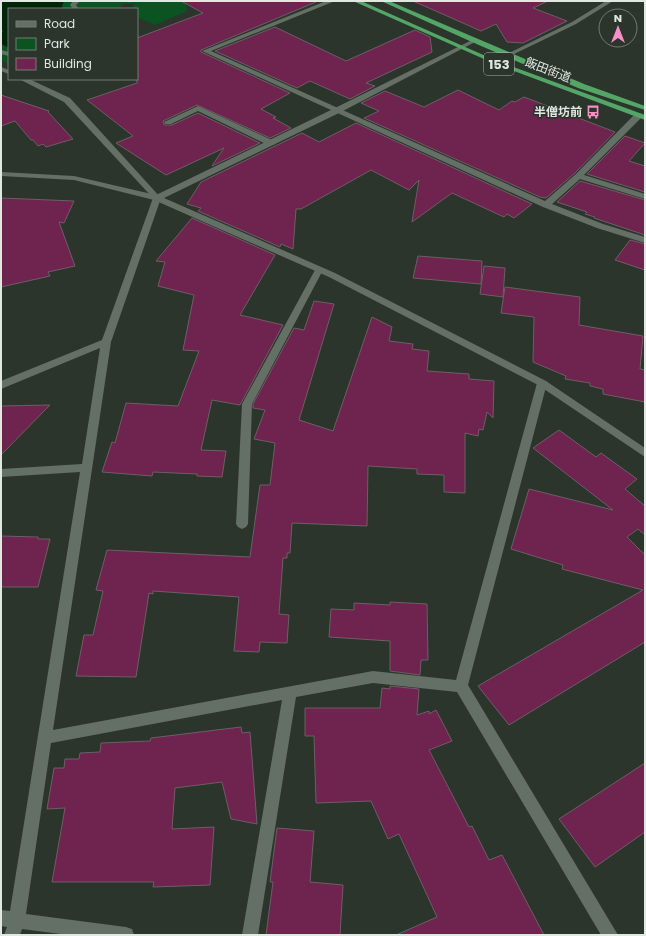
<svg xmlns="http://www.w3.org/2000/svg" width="646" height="936" font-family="Poppins,'Noto Sans JP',sans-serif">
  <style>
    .green { fill: #0c5322 }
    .water { fill: #002407 }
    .building { fill: #6e244e; stroke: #6d5e65 }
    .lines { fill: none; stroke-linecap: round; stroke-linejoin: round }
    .pedestrian { fill: #646f65; fill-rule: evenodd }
    .minor { fill: #646f65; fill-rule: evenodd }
    .tertiary { fill: #646f65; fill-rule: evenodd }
    .trunk { fill: #53a666; fill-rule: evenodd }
    .labels { text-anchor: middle; stroke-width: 3.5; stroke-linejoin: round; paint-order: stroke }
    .far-street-label { font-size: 12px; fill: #e1e7e1; stroke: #2b352c }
    .far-poi-label { font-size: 12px; font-weight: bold; fill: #e1e7e1; stroke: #2b352c; text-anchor: end }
    .shield { fill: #2b352c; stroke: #aab2ab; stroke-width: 1 }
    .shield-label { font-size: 13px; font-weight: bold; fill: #e1e7e1 }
  </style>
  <rect width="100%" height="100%" fill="#2b352c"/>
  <path class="green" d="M1 1H186L187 11 155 25 137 17V9H131L136 3 123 4 119 9H9V64L1 60Z"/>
  <path class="water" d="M1 1H64L62 6 63 9H9V48L1 44V34L3 31 1 29Z"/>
  <g class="building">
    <path d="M181 1H316V2L201 50V52L290 93 261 109 276 117 273 118 291 128 270 138 197 105 163 121 164 125H172L198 113 260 143 212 166 224 148 166 175 116 143 133 136 87 100 137 83V38L203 13Z"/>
    <path d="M413 1H548L533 8 567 21 523 43 507 42 496 24 481 31Z"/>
    <path d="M275 27 346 61 415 30 430 37 432 52 366 83 375 86 350 99 310 81 297 88 215 51Z"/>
    <path d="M458 90 499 110 512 101 515 102 524 97 615 132 575 173 546 198 540 197 364 118 379 111 361 103 385 91 424 107Z"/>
    <path d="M1 95 49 111 48 112 73 139 46 147 43 144 38 146 33 140H31L15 121 1 126Z"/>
    <path d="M356 123 532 204 514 218 507 214 504 217 452 193 412 222 419 180 409 190 371 170 301 209H296L293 249 281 244 280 247 198 211 201 208 187 204 201 182 302 133 319 142Z"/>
    <path d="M625 136 645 143 629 161 645 166V192L587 174Z"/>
    <path d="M580 181 645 200V235L594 218 595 217 585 214 587 212 557 202Z"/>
    <path d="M1 198 74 201 64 223 59 222 75 266 48 272 50 276 1 287Z"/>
    <path d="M192 218 275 255 240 315 283 325 240 405 212 400 201 450 226 451 222 477 197 476V474L153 472 152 476 102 472 112 442 115 443 126 403 178 406 199 351 183 350 194 295 158 286 165 262 156 261Z"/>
    <path d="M630 240 645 244V270L615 260Z"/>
    <path d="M418 256 482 261 481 284 413 278Z"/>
    <path d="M484 266 505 268 503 297 480 294Z"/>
    <path d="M505 287 580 297 579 325 643 336 640 369 645 370V402L603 394V389L590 386V383L565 379 566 376 533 362 534 317 501 313Z"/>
    <path d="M314 301 334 304 299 420 333 431 372 317 392 327 389 341 413 344 412 349 429 351 427 371 469 374V379L494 381 493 418 487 412 483 430 479 429 478 436 465 433V493L444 492V475L417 474V469L368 466 367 526 292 523 290 553H287V558H283L279 614 289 615 287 643 260 642 259 652 234 651 239 597 153 591V594L149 593 136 677 76 676 84 635H93L103 591 96 590 107 550 250 557 260 485H270L275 443 254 439 265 410 253 408V404L294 328 304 330Z"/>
    <path d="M50 405 1 455V406Z"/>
    <path d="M559 430 596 457 601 453 637 479 625 489 645 506V535L638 529 627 537 645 555V642L509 725 478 686 643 590 562 569 563 565 511 549 529 489 613 510 533 448Z"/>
    <path d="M1 536 38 537V539H50L38 587H1Z"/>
    <path d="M390 602 427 604 428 660H421L420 675 390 671V641L329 637 331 609 354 610V603L390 605Z"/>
    <path d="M390 686 419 689 417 715 429 711V714L436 710 452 741 429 750 469 827 472 826 489 860 502 855 544 935H396L437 917 399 834 388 839 371 801 316 803 314 736H305V708H380L382 688 390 689Z"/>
    <path d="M241 727 242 733 250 732 257 824 231 819 222 782 175 788 172 829 214 827 210 885 153 887 154 882H52L65 808 47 809 54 768H64L65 759H79L80 753 100 752 101 743 150 741 151 738Z"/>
    <path d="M645 763V832L595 867 559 819Z"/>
    <path d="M277 828 314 831 310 882 343 885 340 935H266L273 882H270Z"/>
  </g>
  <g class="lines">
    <g class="pedestrian">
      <path d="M73 1H80L76 5 79 9H73L70 5Z"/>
      <path d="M1 50 9 52V56L1 54Z"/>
    </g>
    <g class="minor">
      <path d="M326 1H335L211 51 545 201 576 174 635 114H641V118L584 175 645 194V199L580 179 552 204 603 224 645 237V243L597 228 543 207 202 51Z"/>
      <path d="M606 1H613L576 24 510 56 505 55 572 22Z"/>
      <path d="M1 67 9 70V74L1 71Z"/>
      <path d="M19 79H29L70 98 161 198 111 342 53 730 373 671 456 680 537 383 538 381H546L547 383 468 685 618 935H601L457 692 373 683 296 697 258 935H242L282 700 51 743 26 914 126 927 132 929 134 935H68L22 929 20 935H4L7 927 1 926V910L10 911 80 472 1 477V469L82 464 100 348 1 389V381L102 340 153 198 64 102Z"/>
      <path d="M198 106 274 141 275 143 274 145H268L198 111 171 124H165L164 122Z"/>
      <path d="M319 267 323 270 252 404 248 524 246 527 242 529 238 527 236 524 242 404 315 270Z"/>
    </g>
    <path class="tertiary" d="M472 40 477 41 339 113 164 198 335 273 546 381 645 448V457L538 385 329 277 154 200 74 180 1 176V172L74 176 156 195 333 109Z"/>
    <g class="trunk">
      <path d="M353 1H361L497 61 645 115V120L493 63Z"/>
      <path d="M381 1H389L584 84 645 106V110L578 88 472 42Z"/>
    </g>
  </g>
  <defs>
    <g id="bus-bare" transform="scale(1.08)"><path d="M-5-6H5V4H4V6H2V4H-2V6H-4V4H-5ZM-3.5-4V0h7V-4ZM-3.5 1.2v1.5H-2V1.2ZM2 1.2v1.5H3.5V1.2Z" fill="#fa8fc6" stroke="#2b352c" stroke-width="2.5" paint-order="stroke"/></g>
  </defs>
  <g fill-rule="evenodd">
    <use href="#bus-bare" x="593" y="112"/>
  </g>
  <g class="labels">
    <g class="far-street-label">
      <text transform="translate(548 70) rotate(21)" y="4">飯田街道</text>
    </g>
    <g class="far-poi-label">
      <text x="582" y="116">半僧坊前</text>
    </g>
    <rect class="shield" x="484" y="53" width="30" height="22" rx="3"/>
    <g class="shield-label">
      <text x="499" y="69">153</text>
    </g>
  </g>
  <rect width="646" height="936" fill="none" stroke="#e1e7e1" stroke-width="4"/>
  <rect x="8" y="8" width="130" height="72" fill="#2b352c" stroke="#747c74"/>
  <rect x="16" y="21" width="20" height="6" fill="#646f65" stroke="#747c74"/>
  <text x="44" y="28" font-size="12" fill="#e1e7e1">Road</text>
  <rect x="16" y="38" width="20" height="12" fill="#0c5322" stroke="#747c74"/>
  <text x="44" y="48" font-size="12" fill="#e1e7e1">Park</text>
  <rect x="16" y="58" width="20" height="12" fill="#6e244e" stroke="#747c74"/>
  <text x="44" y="68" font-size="12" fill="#e1e7e1">Building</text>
  <g transform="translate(618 28)"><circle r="19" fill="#2b352c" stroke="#747c74"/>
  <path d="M0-3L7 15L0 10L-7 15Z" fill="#fa8fc6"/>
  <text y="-6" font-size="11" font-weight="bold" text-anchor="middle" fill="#e1e7e1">N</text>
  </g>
</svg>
